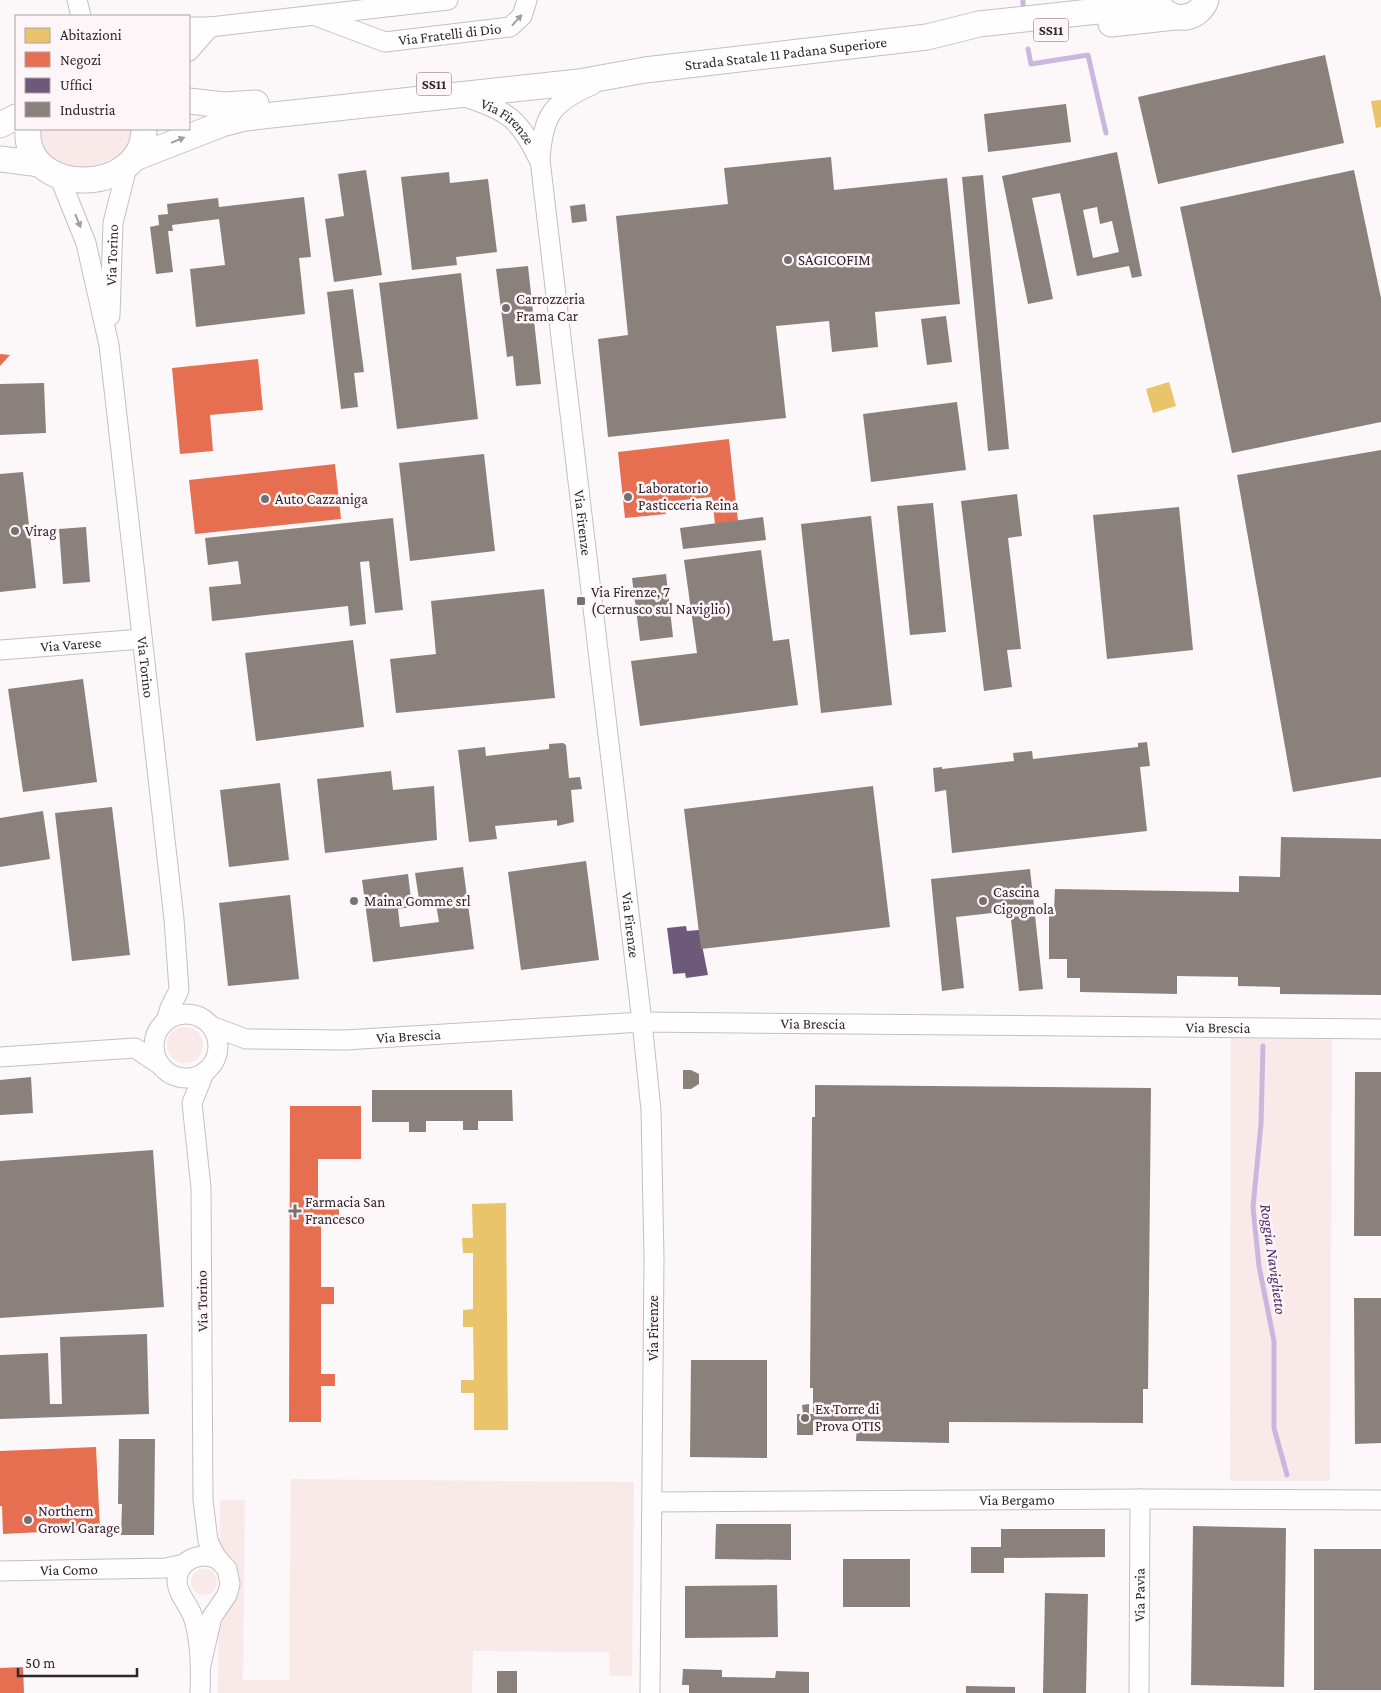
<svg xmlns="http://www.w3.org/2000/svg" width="1381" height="1693" font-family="'Crimson Pro',serif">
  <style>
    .green { fill: #f9e9e8 }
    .homes { fill: #e9c46a }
    .shops { fill: #e76f51 }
    .offices { fill: #6d597a }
    .industry { fill: #8a817c; fill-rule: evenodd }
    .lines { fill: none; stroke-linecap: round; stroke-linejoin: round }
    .stream { stroke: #cab7de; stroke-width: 5 }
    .minor-casing { stroke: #c5bfc2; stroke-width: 21 }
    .major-casing { stroke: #c5bfc2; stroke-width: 27 }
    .minor { stroke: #fffefe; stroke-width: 19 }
    .major { stroke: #fffefe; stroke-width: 25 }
    .oneway { fill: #a19d9f }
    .poi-dot { fill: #777073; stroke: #fef5f9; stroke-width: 2 }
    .labels { text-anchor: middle; stroke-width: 5; stroke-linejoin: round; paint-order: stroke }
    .shield { fill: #fef5f9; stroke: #6d6569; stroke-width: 1 }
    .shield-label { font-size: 14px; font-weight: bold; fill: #2f272b }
    .street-label { font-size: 15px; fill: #2f272b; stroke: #fef5f9 }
    .poi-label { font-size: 15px; fill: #2f272b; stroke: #fef5f9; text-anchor: start }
    .water-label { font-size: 16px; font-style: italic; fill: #4b296a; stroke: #fef5f9 }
  </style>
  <rect width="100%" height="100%" fill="#fcf7f9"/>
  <g class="green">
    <path d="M38 129H136C133 161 87 173 60 163 55 161 51 158 46 156Z"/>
    <circle cx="185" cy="1045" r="18"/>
    <path d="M1231 1036H1332L1330 1481H1230Z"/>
    <path d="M291 1479 634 1482 632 1676H609V1652L473 1651 472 1693H218L220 1500H245L243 1680H289Z"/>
    <circle cx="204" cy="1582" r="13"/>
  </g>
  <g class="homes">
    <path d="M1381 100V127L1376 128 1371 101Z"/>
    <path d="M1169 382 1176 406 1153 413 1146 389Z"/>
    <path d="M506 1203 508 1430H474V1393H461V1380H474L473 1327H463V1310L473 1309V1253H463L462 1238H473L472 1204Z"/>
  </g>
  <g class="shops">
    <path d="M0 354 10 355 0 366Z"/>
    <path d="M258 359 263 410 210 415 213 451 180 454 172 368Z"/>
    <path d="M729 439 738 521 715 524 712 497 665 502 666 514 625 518 618 452Z"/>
    <path d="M335 464 341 519 195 534 189 480Z"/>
    <path d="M290 1106H361V1159H318V1200H339V1216H321V1287H334V1304H321V1374H335V1386H321V1422H289Z"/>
    <path d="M96 1447 100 1529 3 1534 2 1506H0V1451Z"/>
    <path d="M23 1667 24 1693H0V1668Z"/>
  </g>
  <path class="offices" d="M686 926 687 931 699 930 708 975 686 978 685 973 673 974 667 928Z"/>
  <g class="industry">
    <path d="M1325 55 1344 143 1158 184 1138 97Z"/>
    <path d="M1066 104 1071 142 988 152 984 114Z"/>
    <path d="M1117 152 1142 276 1132 278 1129 266 1077 276 1060 193 1032 198 1053 299 1028 304 1002 176ZM1097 207 1100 224 1112 221 1119 252 1093 258 1083 210Z"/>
    <path d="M831 157 834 190 947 178 960 304 875 312 878 347 832 352 829 321 776 326 786 418 608 437 598 339 628 335 616 216 728 204 724 168Z"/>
    <path d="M366 170 382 275 334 282 325 219 344 216 338 174Z"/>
    <path d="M1354 170 1381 298V422L1232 453 1180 207Z"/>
    <path d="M449 172 450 183 488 179 497 252 456 257 457 265 412 270 401 177Z"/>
    <path d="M983 175 1009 449 988 451 962 177Z"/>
    <path d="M304 197 311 257 299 258 305 314 196 327 190 269 225 265 219 219 172 225 173 231H168L173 272 156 274 150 227 159 225 158 215 168 214 167 204 218 198 219 207Z"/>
    <path d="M585 204 587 221 572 223 570 206Z"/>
    <path d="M528 266 541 384 516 386 513 356 507 357 496 269Z"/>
    <path d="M461 273 478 419 397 429 379 283Z"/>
    <path d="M353 289 364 372 354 373 358 407 341 409 327 292Z"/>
    <path d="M946 316 952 362 927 365 921 319Z"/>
    <path d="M44 383 46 433 0 435V384Z"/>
    <path d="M957 402 966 470 871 482 863 414Z"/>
    <path d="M1381 450V777L1293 792 1237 475Z"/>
    <path d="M484 454 495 551 410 561 399 463Z"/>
    <path d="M23 472 36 588 0 592V474Z"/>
    <path d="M1017 494 1022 536 1008 538 1021 649 1007 650 1012 687 984 691 961 501Z"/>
    <path d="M933 503 946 632 910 635 897 506Z"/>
    <path d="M1179 507 1193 650 1107 659 1093 515Z"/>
    <path d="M871 516 892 705 821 713 801 524Z"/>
    <path d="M763 517 766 540 683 549 680 528Z"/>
    <path d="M393 518 403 610 375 613 369 561 360 562 366 624 350 626 348 606 212 621 209 587 241 584 238 561 208 565 205 538Z"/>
    <path d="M86 527 90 582 63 584 59 529Z"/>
    <path d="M761 550 773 641 789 639 798 705 640 726 631 661 697 653 684 560Z"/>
    <path d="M666 574 673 637 640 641 632 578Z"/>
    <path d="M544 589 555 698 396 713 390 659 436 654 431 601Z"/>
    <path d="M353 640 364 727 256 741 245 653Z"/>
    <path d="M83 679 97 782 23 792 8 689Z"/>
    <path d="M1147 742 1150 766 1140 767 1147 831 952 853 946 790 935 792 933 768 942 767V769L1014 761 1013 753 1032 751 1033 759 1138 747V743Z"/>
    <path d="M563 743 566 745 569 778 580 777 582 789 571 790 574 822 557 826V820L495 826 497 839 469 842 458 750 485 747 486 756 549 749V744Z"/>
    <path d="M391 771 393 790 434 786 437 840 325 853 317 779Z"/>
    <path d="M280 783 289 860 229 867 220 790Z"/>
    <path d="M873 786 890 927 701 949 684 809Z"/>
    <path d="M112 807 130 955 72 961 55 813Z"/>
    <path d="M43 811 50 859 0 867V818Z"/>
    <path d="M1281 837 1381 839V995L1280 994V987L1238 986V977L1177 976V994L1080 992V978H1067V959H1049V909H1054L1055 889 1239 892V876L1280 877Z"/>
    <path d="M586 861 599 960 521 970 508 872Z"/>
    <path d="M463 867 474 949 373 962 362 880 408 874 412 907 398 909 400 927 439 922 436 904 420 906 415 873Z"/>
    <path d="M1030 869 1043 989 1019 991 1010 911 956 917 964 988 942 991 931 879Z"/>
    <path d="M290 895 299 979 228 986 219 903Z"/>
    <path d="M683 1070H691L699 1074V1084L691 1089H683Z"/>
    <path d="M1355 1072H1381V1236H1354Z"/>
    <path d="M31 1077 33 1113 0 1115V1080Z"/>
    <path d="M815 1085 1151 1088 1148 1389H1143V1423L949 1422V1443L856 1441 857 1421H813V1435H797V1414H803L802 1405 809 1404V1414H813V1388H810L812 1117H815Z"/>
    <path d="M372 1090H512L513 1121H478V1130H463V1121H426V1132H409V1122H372Z"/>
    <path d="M153 1150 164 1307 0 1318V1161Z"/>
    <path d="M1354 1298H1381V1443L1355 1444Z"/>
    <path d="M147 1334 149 1414 0 1419V1355L48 1353 50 1404H62L60 1337Z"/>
    <path d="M691 1360H767V1458L690 1457Z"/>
    <path d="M119 1439H155L154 1535H121L122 1504H118Z"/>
    <path d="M716 1524H791V1560L715 1559Z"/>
    <path d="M1193 1526 1286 1528 1284 1687 1191 1685Z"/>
    <path d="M1001 1529H1105V1557L1004 1558V1573H971V1547H1001Z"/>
    <rect x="1314" y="1549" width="67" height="141"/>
    <rect x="843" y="1559" width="67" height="48"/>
    <path d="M777 1585 778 1637 685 1638V1586Z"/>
    <path d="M1045 1593 1088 1594 1086 1693H1043Z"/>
    <path d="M683 1669 722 1670V1677L775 1678 776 1671 809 1672V1693H689V1685H682Z"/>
    <rect x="497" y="1671" width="20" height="22"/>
    <path d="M966 1686 1015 1687V1693H966Z"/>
  </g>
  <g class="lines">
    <g class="stream">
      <path d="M1023 0V7"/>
      <path d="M1028 49 1031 64 1088 55 1106 133"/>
      <path d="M1263 1046 1261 1124 1253 1207 1259 1266 1274 1341V1428L1287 1475"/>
    </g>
    <g class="minor-casing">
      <g id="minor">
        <path d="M77 0 81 16"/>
        <path id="s1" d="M316 16 385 42 510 27 522 16 527 0"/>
        <path d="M189 27H210L189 51"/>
        <path d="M210 27 448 0"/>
        <path id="s2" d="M592 85C551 103 543 116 540 160L642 1022 651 1110 654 1258 650 1693"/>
        <path id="s3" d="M465 97C508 111 520 119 539 160"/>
        <path id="s4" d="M59 176 86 243 109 345 174 919 179 990 170 1008 166 1021"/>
        <path id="s5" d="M110 316 113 223 127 167"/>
        <path id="s6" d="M0 650 142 639"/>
        <circle cx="186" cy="1046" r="32"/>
        <path id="s7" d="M211 1026 246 1039 345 1040 642 1022 1381 1029"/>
        <path d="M0 1057 135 1048 159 1064"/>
        <path id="s8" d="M653 1502 1140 1499 1381 1500"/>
        <path id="s9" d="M0 1571 166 1568 184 1564"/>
        <path d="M201 1665 212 1617 227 1595 230 1584 227 1569 216 1557 208 1541 203 1500 201 1188 192 1103 204 1073"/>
        <path d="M200 1693C201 1669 201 1643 194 1620 191 1607 178 1596 177 1582 177 1560 201 1550 219 1560"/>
        <path id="s10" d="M1139 1693 1140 1499"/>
      </g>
    </g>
    <g class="major-casing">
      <g id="major">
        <path d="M1162 9C1176 23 1199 19 1206 0"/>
        <path d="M1111 24 1175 17"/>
        <path d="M189 101 224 105 256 103"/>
        <path d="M0 125 16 117"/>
        <path d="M28 129C23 198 144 196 144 129"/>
        <path id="s11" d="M135 158 222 124 245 118 579 82 645 70 927 37 979 24 1126 8 1148 0"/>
        <path d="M0 159 40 164"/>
      </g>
    </g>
    <use href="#minor" class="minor"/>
    <use href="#major" class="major"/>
  </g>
  <defs><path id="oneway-solid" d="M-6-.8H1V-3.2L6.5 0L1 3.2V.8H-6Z" transform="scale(1.25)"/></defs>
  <g class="oneway">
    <use href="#oneway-solid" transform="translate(517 20) rotate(-48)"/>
    <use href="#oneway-solid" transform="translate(178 140) rotate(-22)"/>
    <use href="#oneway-solid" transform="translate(78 221) rotate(68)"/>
  </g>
  <g class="poi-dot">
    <circle cx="788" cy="260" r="5"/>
    <circle cx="506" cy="308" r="5"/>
    <circle cx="628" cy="497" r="5"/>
    <circle cx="265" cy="499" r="5"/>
    <circle cx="15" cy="531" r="5"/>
    <rect x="576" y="596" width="10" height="10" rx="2.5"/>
    <circle cx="354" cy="901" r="5"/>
    <circle cx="983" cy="901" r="5"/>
    <path d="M292.5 1203.5h5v5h5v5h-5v5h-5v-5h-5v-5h5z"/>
    <circle cx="805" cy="1418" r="5"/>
    <circle cx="28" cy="1520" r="5"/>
  </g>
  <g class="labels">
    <g class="shield">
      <rect x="1033.5" y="18.5" width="35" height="23" rx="4"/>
      <rect x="416.5" y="72.5" width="35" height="23" rx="4"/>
    </g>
    <g class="shield-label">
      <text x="1051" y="35">SS11</text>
      <text x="434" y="89">SS11</text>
    </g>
    <g class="street-label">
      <text dy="5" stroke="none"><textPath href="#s1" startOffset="139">Via Fratelli di Dio</textPath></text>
      <text dy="5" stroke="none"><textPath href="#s11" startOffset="662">Strada Statale 11 Padana Superiore</textPath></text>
      <text dy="5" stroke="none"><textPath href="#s3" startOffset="50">Via Firenze</textPath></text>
      <text dy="5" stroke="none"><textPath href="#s5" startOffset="61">Via Torino</textPath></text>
      <text dy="5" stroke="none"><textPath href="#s2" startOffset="464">Via Firenze</textPath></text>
      <text dy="5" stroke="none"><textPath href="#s6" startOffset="71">Via Varese</textPath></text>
      <text dy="5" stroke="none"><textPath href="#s4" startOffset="501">Via Torino</textPath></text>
      <text dy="5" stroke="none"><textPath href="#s2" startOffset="869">Via Firenze</textPath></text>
      <text dy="5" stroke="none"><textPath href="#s7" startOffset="605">Via Brescia</textPath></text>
      <text dy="5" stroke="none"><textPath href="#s7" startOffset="1010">Via Brescia</textPath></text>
      <text dy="5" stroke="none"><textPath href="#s7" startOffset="200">Via Brescia</textPath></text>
      <text transform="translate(202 1301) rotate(-91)" y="5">Via Torino</text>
      <text transform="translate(653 1328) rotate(-90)" y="5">Via Firenze</text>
      <text dy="5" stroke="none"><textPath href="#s8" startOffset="364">Via Bergamo</textPath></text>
      <text dy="5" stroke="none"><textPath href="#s9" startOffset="69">Via Como</textPath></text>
      <text dy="5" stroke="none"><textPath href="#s10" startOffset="98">Via Pavia</textPath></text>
    </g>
    <g class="poi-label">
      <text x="798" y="265">SAGICOFIM</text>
      <text x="516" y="304">Carrozzeria<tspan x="516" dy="17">Frama Car</tspan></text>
      <text x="638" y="493">Laboratorio<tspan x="638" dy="17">Pasticceria Reina</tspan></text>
      <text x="275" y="504">Auto Cazzaniga</text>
      <text x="25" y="536">Virag</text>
      <text x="591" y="597">Via Firenze, 7<tspan x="591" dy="17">(Cernusco sul Naviglio)</tspan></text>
      <text x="993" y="897">Cascina<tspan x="993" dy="17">Cigognola</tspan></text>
      <text x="364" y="906">Maina Gomme srl</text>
      <text x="305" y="1207">Farmacia San<tspan x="305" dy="17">Francesco</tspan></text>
      <text x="815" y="1414">Ex Torre di<tspan x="815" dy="17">Prova OTIS</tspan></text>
      <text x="38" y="1516">Northern<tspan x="38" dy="17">Growl Garage</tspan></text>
    </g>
    <g class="water-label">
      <text transform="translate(1274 1259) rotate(82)" y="6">Roggia Naviglietto</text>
    </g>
  </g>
  <rect x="15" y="15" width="175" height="115" fill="#fef5f9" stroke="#aba3a7"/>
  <rect x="25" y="28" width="25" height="15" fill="#e9c46a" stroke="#aba3a7"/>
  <text x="60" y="40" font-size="15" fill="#2f272b">Abitazioni</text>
  <rect x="25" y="52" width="25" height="15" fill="#e76f51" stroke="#aba3a7"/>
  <text x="60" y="65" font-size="15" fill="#2f272b">Negozi</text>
  <rect x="25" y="78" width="25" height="15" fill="#6d597a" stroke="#aba3a7"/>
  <text x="60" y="90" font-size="15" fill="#2f272b">Uffici</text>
  <rect x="25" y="102" width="25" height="15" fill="#8a817c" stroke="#aba3a7"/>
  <text x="60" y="115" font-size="15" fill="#2f272b">Industria</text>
  <path d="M18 1668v8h119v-8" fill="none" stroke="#2f272b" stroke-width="2.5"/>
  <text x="25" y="1668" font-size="15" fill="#2f272b" stroke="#fef5f9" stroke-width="4" paint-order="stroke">50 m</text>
</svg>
